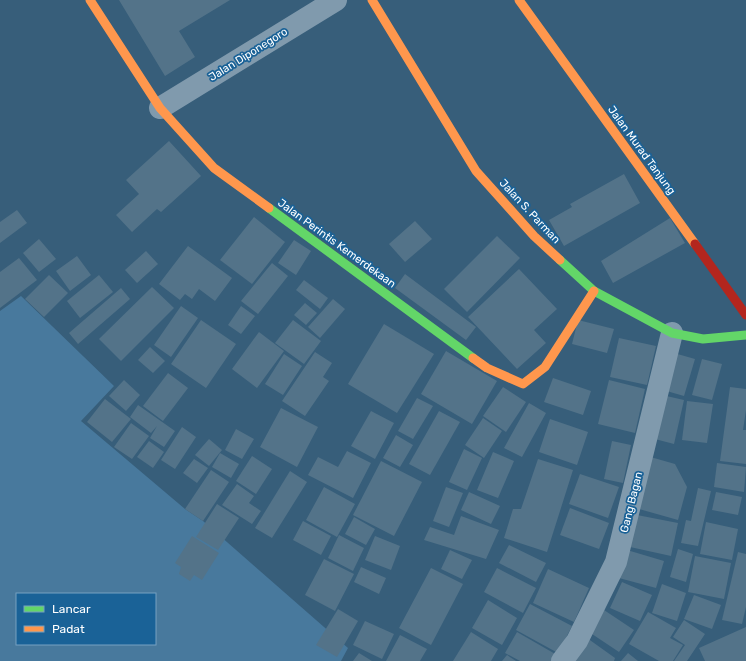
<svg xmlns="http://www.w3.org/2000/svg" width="746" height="661" font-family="Rubik,sans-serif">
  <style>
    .water { fill: #48799d; fill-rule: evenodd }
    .building { fill: #537389 }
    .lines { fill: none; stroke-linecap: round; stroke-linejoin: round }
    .street { stroke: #809aad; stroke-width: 22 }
    .fast { stroke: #63d668; stroke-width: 9 }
    .slow { stroke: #ff974d; stroke-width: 9 }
    .jam { stroke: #b3261e; stroke-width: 9 }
    .labels { text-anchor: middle; stroke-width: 3.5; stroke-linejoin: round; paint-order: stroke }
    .street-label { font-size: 11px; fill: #fff; stroke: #1a6297 }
  </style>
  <rect width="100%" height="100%" fill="#375e7a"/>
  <path class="water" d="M21 296 114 386 81 421 185 509 203 521 348 648 341 661H0V311ZM17 594H155V644H17Z"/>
  <g class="building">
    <path d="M119 0H230L179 31 195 57 165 76Z"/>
    <path d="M169 141 201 176 161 212 157 209 132 232 116 215 139 194 126 180Z"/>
    <path d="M624 174 640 203 564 246 549 220 572 207 570 204Z"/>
    <path d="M17 210 27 223 0 243V222Z"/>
    <path d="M254 217 285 242 252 284 220 260Z"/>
    <path d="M670 218 685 243 613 283 601 261Z"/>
    <path d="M415 221 432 239 405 262 389 244Z"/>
    <path d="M497 236 520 258 467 312 444 289Z"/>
    <path d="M39 239 56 259 39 272 23 253Z"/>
    <path d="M294 240 311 251 296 275 278 263Z"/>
    <path d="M188 246 232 278 215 301 199 289 192 299 185 294 180 300 159 284Z"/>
    <path d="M146 251 158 264 137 283 125 270Z"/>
    <path d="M77 256 91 275 70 291 56 271Z"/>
    <path d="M19 258 37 280 0 308V272Z"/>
    <path d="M272 263 288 276 258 314 241 301Z"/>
    <path d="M519 269 557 309 534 330 546 343 517 369 468 317Z"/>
    <path d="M405 274 476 327 466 340 395 288Z"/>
    <path d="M49 275 68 293 44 317 25 299Z"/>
    <path d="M99 275 113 292 80 318 67 301Z"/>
    <path d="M304 280 328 298 320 309 296 290Z"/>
    <path d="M152 287 174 308 121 361 99 339Z"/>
    <path d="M121 288 130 299 78 344 69 333Z"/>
    <path d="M333 299 345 309 320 338 308 327Z"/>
    <path d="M305 303 317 313 306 325 294 315Z"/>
    <path d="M181 306 198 318 171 357 154 345Z"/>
    <path d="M241 306 255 316 241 334 228 325Z"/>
    <path d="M201 320 236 344 206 388 171 364Z"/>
    <path d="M293 320 321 341 304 364 275 343Z"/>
    <path d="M578 320 614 329 607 353 572 344Z"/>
    <path d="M384 324 434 354 397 413 348 384Z"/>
    <path d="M259 332 284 351 257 388 232 369Z"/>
    <path d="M619 338 656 346 647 385 610 377Z"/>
    <path d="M150 347 165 361 153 373 138 360Z"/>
    <path d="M446 351 497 381 472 424 421 394Z"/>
    <path d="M315 352 332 363 323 377 329 381 305 416 282 401Z"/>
    <path d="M674 353 695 359 684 396 663 390Z"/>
    <path d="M284 354 302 366 283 395 265 384Z"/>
    <path d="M702 359 722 364 712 400 692 395Z"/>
    <path d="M168 373 188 388 163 421 143 406Z"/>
    <path d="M553 378 591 391 583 415 544 402Z"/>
    <path d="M124 380 140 395 126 411 109 396Z"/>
    <path d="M609 380 645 389 635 433 598 424Z"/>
    <path d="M503 387 526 402 506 432 483 416Z"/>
    <path d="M730 387 746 389V410L743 430H746V464L720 461Z"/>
    <path d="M662 395 684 400 674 444 651 438Z"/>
    <path d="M417 398 433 406 413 439 398 431Z"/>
    <path d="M105 399 131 419 112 442 87 422Z"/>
    <path d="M687 401 713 404 707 443 682 440Z"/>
    <path d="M529 403 546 413 522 457 504 448Z"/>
    <path d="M138 405 175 431 164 447 150 438 157 426 151 433 130 417Z"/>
    <path d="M281 408 318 427 297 467 260 447Z"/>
    <path d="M371 411 394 423 375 459 351 446Z"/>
    <path d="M439 411 460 422 430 475 409 464Z"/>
    <path d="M483 418 502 431 484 458 465 445Z"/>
    <path d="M550 419 588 432 577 465 539 452Z"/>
    <path d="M131 423 149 436 132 459 114 447Z"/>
    <path d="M182 427 196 437 175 469 161 460Z"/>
    <path d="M236 429 254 439 242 459 225 450Z"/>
    <path d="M396 435 413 445 400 467 383 458Z"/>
    <path d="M209 439 222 450 209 466 195 455Z"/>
    <path d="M149 441 164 452 153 468 137 457Z"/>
    <path d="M612 441 631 445 623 483 604 479Z"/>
    <path d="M464 449 482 458 467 490 449 482Z"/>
    <path d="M347 451 371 463 353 498 308 475 318 457 338 467Z"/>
    <path d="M493 452 514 461 498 498 477 490Z"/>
    <path d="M220 453 239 464 231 478 212 467Z"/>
    <path d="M252 456 272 469 256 494 236 481Z"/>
    <path d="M647 456 675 464 687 487 678 520 632 507Z"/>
    <path d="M194 459 208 468 197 483 183 473Z"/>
    <path d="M538 459 573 470 547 552 504 538 513 509H521Z"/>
    <path d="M381 461 422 482 394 536 353 515Z"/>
    <path d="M717 463 746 467 744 492 714 487Z"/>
    <path d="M211 470 229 482 203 521 185 509Z"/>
    <path d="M290 471 307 482 272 538 255 528Z"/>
    <path d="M580 474 619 487 608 518 569 504Z"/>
    <path d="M237 484 254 496 249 503 261 511 252 524 222 505Z"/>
    <path d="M324 487 355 504 337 537 306 520Z"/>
    <path d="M446 487 463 493 449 527 433 521Z"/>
    <path d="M698 488 711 491 698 546 681 543 686 520 691 521Z"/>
    <path d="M469 492 500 506 491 524 461 510Z"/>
    <path d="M716 492 742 497 738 515 712 510Z"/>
    <path d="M217 504 239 518 218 550 196 537Z"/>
    <path d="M570 508 609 523 599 549 560 535Z"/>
    <path d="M637 515 678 523 671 556 630 547Z"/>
    <path d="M461 516 499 530 486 559 424 540 430 527 454 535Z"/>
    <path d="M354 517 375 529 366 545 345 534Z"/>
    <path d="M303 521 331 536 321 555 293 540Z"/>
    <path d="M706 522 738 529 732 560 700 554Z"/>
    <path d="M339 535 364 548 353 571 328 558Z"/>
    <path d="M192 536 219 553 202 580 194 575 190 581 179 574 181 567 175 563Z"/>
    <path d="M375 536 400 546 391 570 365 560Z"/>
    <path d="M509 545 546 563 536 582 499 563Z"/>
    <path d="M678 549 693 554 686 582 670 577Z"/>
    <path d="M450 550 472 560 462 579 441 569Z"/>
    <path d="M627 550 664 561 656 588 619 578Z"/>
    <path d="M738 552 746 554V607L742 624 722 620Z"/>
    <path d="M695 556 731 563 724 599 688 592Z"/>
    <path d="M324 559 354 574 335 611 305 595Z"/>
    <path d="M361 567 386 578 379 594 354 582Z"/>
    <path d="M431 568 463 584 431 645 399 628Z"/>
    <path d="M497 568 536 588 523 613 484 592Z"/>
    <path d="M548 569 589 588 574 622 533 603Z"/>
    <path d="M622 582 652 595 640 621 610 608Z"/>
    <path d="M662 584 686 593 677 621 652 613Z"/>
    <path d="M694 595 721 605 712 629 684 619Z"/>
    <path d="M488 600 517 618 502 645 472 628Z"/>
    <path d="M530 604 572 626 558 653 516 630Z"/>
    <path d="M338 609 358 621 337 657 316 645Z"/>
    <path d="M604 610 634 630 619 652 589 632Z"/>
    <path d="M648 612 676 628 670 638 683 645 673 661H659L629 644Z"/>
    <path d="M684 620 705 634 687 661H674L685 645 673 637Z"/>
    <path d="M365 621 394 634 382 659 353 645Z"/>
    <path d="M746 627V661H705L699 648Z"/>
    <path d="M471 632 498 649 491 661H453Z"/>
    <path d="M517 632 557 655 553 661H520L505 653Z"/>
    <path d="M400 635 427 649 420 661H386Z"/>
    <path d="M587 638 615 658 614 661H571Z"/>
    <path d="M359 653 372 661H353Z"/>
    <path d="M628 653 638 661H621Z"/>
    <path d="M507 655 516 661H502Z"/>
  </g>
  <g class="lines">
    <g class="street">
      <path d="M160 108 336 0"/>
      <path d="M562 661 577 641 616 562 672 333"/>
    </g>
    <g class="fast">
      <path d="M269 208 473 358"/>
      <path d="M560 260 594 291 672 333 703 339 746 335"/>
    </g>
    <g class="slow">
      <path d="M90 0 160 108 214 168 269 208"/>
      <path d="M372 0 476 171 534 236 560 260"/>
      <path d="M519 0 695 244"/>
      <path d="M473 358 487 368 523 384 545 367 594 291"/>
    </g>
    <path class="jam" d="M695 244 746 315"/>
  </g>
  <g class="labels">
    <g class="street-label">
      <text transform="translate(248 54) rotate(-32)" y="4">Jalan Diponegoro</text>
      <text transform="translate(642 150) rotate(54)" y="4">Jalan Murad Tanjung</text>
      <text transform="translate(530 211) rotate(47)" y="4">Jalan S. Parman</text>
      <text transform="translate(337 243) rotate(36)" y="4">Jalan Perintis Kemerdekaan</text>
      <text transform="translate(631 502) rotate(-76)" y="4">Gang Bagan</text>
    </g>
  </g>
  <rect x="16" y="593" width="140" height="52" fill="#1a6297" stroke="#76a1c1"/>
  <rect x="24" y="606" width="20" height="6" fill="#63d668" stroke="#76a1c1"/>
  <text x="52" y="613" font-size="12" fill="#ffffff">Lancar</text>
  <rect x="24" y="626" width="20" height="6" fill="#ff974d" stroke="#76a1c1"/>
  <text x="52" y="633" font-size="12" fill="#ffffff">Padat</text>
</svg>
